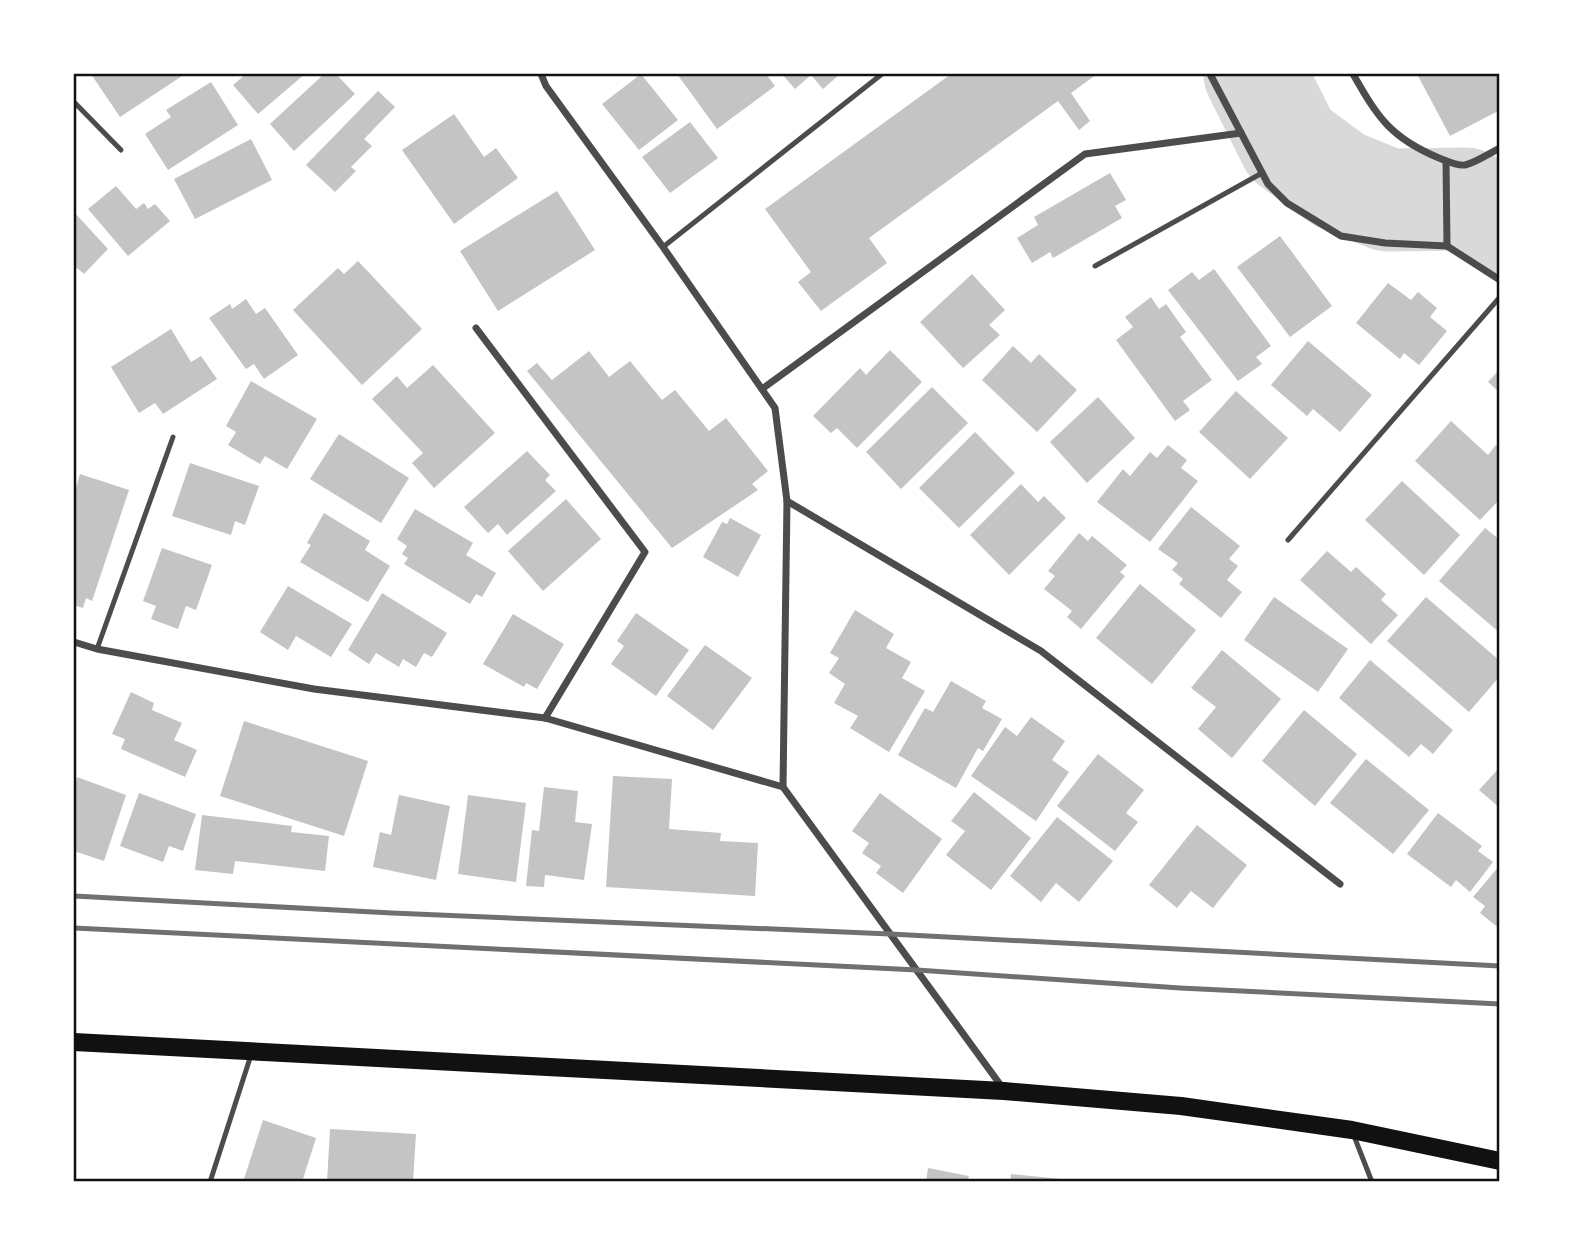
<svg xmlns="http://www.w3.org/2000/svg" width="1573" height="1255" font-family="'Golos Text',sans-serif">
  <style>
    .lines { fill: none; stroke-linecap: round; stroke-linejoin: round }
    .river { stroke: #d9d9d9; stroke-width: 103 }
    .building { fill: #c4c4c4 }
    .service { stroke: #4c4c4c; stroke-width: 5 }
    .minor { stroke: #4c4c4c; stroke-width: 7 }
    .primary { stroke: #111; stroke-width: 18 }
    .rail { stroke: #707070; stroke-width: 5 }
    .neatline { fill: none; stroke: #111; stroke-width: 2.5 }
  </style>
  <rect width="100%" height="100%" fill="#fff"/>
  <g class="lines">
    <path class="river" d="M1255 74 1290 144 1339 180 1388 200 1466 199 1500 222"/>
  </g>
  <g class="building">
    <path d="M91 74H185L120 117Z"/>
    <path d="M246 74H305L258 114 233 85Z"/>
    <path d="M324 74H336L355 94 294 151 270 124Z"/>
    <path d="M641 74 678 120 639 150 602 104Z"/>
    <path d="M677 74H766L775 86 717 129Z"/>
    <path d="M782 74H840L823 89 811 75 795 89Z"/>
    <path d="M951 74H1097L1071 93 1090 121 1079 130 1058 101 869 238 887 263 821 311 798 282 811 272 765 209Z"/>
    <path d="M1417 74H1500V110L1450 136Z"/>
    <path d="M211 82 238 125 168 170 145 134 171 117 166 110Z"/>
    <path d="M378 91 395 107 364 139 372 146 351 167 356 171 335 192 306 165Z"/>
    <path d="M454 114 484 157 496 148 518 178 454 224 402 150Z"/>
    <path d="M690 122 718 158 670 193 642 157Z"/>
    <path d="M251 139 272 180 195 219 174 179Z"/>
    <path d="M1110 173 1126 200 1115 206 1122 218 1053 258 1050 252 1032 263 1017 238 1038 225 1034 217Z"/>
    <path d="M116 186 136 209 144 203 148 209 155 204 170 221 128 256 88 209Z"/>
    <path d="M557 191 595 250 498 311 460 251Z"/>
    <path d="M74 212 108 249 84 274 77 268 74 271Z"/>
    <path d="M1280 236 1332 306 1290 337 1237 267Z"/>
    <path d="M358 261 422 329 362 385 293 310 338 268 344 274Z"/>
    <path d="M1214 269 1271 346 1256 357 1262 364 1238 381 1168 290 1192 272 1199 280Z"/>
    <path d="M972 274 1005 310 989 325 1000 335 963 368 920 322Z"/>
    <path d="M1388 283 1411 300 1418 292 1437 308 1430 317 1447 331 1419 365 1404 353 1400 359 1356 323Z"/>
    <path d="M1151 297 1159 309 1166 304 1186 332 1180 337 1212 380 1183 401 1190 410 1175 421 1116 340 1133 327 1125 317Z"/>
    <path d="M246 299 256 314 265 308 298 355 264 379 254 364 246 369 209 318 230 304 232 309Z"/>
    <path d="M171 329 191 362 201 356 217 379 163 414 155 403 139 413 111 367Z"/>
    <path d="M1308 341 1372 395 1340 432 1313 409 1307 416 1271 385Z"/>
    <path d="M1013 346 1031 363 1039 354 1077 390 1037 432 982 380Z"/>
    <path d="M890 350 922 382 857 448 837 428 831 433 813 416 860 368 866 375Z"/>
    <path d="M589 351 609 377 630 361 662 400 675 390 709 431 726 418 768 471 752 484 758 490 672 548 527 371 537 363 552 380Z"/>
    <path d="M433 365 495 433 434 488 412 463 423 453 372 399 397 376 407 388Z"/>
    <path d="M1500 369V393L1488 382Z"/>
    <path d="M251 381 317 419 287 469 265 456 260 464 228 445 236 432 226 426Z"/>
    <path d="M932 387 968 423 901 489 866 452Z"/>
    <path d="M1236 391 1288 438 1250 479 1199 432Z"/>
    <path d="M1098 397 1135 438 1087 483 1050 442Z"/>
    <path d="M1451 421 1488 455 1496 445 1500 448V499L1480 520 1415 461Z"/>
    <path d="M975 432 1015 473 959 528 919 488Z"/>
    <path d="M339 434 409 478 381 523 310 479Z"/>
    <path d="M1168 445 1187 460 1181 468 1198 481 1150 542 1097 502 1123 469 1130 476 1150 452 1157 458Z"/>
    <path d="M527 451 550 475 545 480 556 491 507 535 498 524 488 533 464 507Z"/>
    <path d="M190 463 259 486 245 525 235 521 231 535 172 516Z"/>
    <path d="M80 474 129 490 92 601 86 598 83 608 74 605V490L75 491Z"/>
    <path d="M1402 481 1460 535 1424 575 1365 520Z"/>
    <path d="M1021 484 1038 502 1044 496 1066 518 1009 575 970 535Z"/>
    <path d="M566 499 601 539 543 591 508 551Z"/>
    <path d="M1191 507 1240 546 1229 559 1238 566 1227 580 1242 592 1221 618 1179 584 1183 579 1172 570 1178 563 1158 549Z"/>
    <path d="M415 509 473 543 466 555 496 573 482 597 476 594 470 604 404 564 408 558 402 554 407 546 397 539Z"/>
    <path d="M324 513 370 541 365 550 390 566 368 602 300 562 311 545 307 543Z"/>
    <path d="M730 518 761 535 738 577 703 557 722 522 727 524Z"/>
    <path d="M1485 528 1500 540V633L1439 581Z"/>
    <path d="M1079 533 1088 541 1092 536 1127 565 1120 572 1125 576 1081 629 1067 617 1072 611 1044 589 1055 576 1048 571Z"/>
    <path d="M162 548 212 565 196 610 186 606 178 629 151 619 156 606 143 601Z"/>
    <path d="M1327 551 1351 572 1356 567 1386 594 1381 600 1398 615 1371 644 1300 580Z"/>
    <path d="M1140 584 1196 630 1152 684 1096 638Z"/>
    <path d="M288 586 352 624 331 657 296 636 288 650 260 632Z"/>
    <path d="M382 593 447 633 432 657 424 653 416 667 403 659 399 667 376 653 369 664 348 650Z"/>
    <path d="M1274 597 1348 649 1318 692 1244 640Z"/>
    <path d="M1426 597 1500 661V676L1469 712 1387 641Z"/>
    <path d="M855 610 894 634 886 648 911 662 902 678 925 691 889 752 850 728 858 716 834 703 845 684 829 673 839 658 830 653Z"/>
    <path d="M636 613 689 650 656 696 611 664 624 646 617 641Z"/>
    <path d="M513 614 564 644 537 689 526 683 524 687 483 664Z"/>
    <path d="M705 645 752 678 713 730 667 696Z"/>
    <path d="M1222 650 1281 699 1232 758 1198 729 1216 707 1191 688Z"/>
    <path d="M1370 660 1453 730 1433 754 1421 744 1409 757 1339 698Z"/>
    <path d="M951 681 986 701 982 708 1002 719 983 751 978 748 956 788 898 755 925 708 933 712Z"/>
    <path d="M131 692 154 703 152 710 182 723 174 740 197 750 185 777 121 749 125 739 112 734Z"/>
    <path d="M1304 710 1357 754 1315 806 1262 761Z"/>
    <path d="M1031 717 1065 741 1052 760 1069 772 1036 821 971 776 1005 727 1017 736Z"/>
    <path d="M244 721 368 761 344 836 220 796Z"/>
    <path d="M1098 754 1144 790 1126 813 1138 822 1115 851 1057 806Z"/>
    <path d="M1366 759 1429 810 1393 854 1330 803Z"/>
    <path d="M1500 767V808L1479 790Z"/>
    <path d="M613 776 672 779 669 829 721 833 720 841 758 843 755 896 606 887Z"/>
    <path d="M77 777 126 795 104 861 74 851V787Z"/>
    <path d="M544 787 578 791 575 822 592 824 584 880 545 875 544 887 526 886 532 830 539 831Z"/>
    <path d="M974 792 1031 838 991 890 946 855 965 831 951 821Z"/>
    <path d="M139 793 196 814 183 851 169 846 163 862 120 846Z"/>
    <path d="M880 793 942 839 903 893 876 873 881 866 862 853 869 843 852 831Z"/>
    <path d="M399 795 450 806 436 880 373 867 380 832 391 835Z"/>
    <path d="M468 795 526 803 516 882 458 874Z"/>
    <path d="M1438 813 1482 846 1478 851 1493 862 1470 892 1456 880 1451 887 1407 854Z"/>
    <path d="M202 815 292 826 291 832 329 836 325 871 235 861 233 874 195 870Z"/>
    <path d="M1057 817 1113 861 1079 902 1056 883 1041 902 1010 876Z"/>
    <path d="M1197 825 1247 865 1213 908 1191 891 1177 908 1149 885Z"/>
    <path d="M1500 865V929L1480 913 1485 906 1473 897Z"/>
    <path d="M263 1120 316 1138 302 1182H243Z"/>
    <path d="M330 1129 416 1134 413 1182H327Z"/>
    <path d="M928 1168 969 1176 967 1182H926Z"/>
    <path d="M1011 1174 1061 1179V1182H1010Z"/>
  </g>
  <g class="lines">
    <g class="service">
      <path d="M74 102 121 150"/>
      <path d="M663 247 882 74"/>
      <path d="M1095 266 1262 173"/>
      <path d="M1288 540 1500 297"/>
      <path d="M97 649 173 437"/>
      <path d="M1354 1136 1372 1182"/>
      <path d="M210 1182 251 1055"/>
    </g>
    <g class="minor">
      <path d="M541 74 546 86 663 247 775 408 787 501 783 787 1002 1087"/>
      <path d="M1210 74 1268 184 1287 203 1341 236 1385 243 1447 246 1500 280"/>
      <path d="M1353 74C1378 118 1391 138 1439 158 1446 161 1458 166 1465 165 1475 163 1490 153 1500 148"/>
      <path d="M1446 161 1447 246"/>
      <path d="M476 328 645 552 545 718"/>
      <path d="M762 389 1085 154 1241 133"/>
      <path d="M787 501 1041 651 1340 884"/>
      <path d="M74 642 97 649 314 689 545 718 783 787"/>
    </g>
    <path class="primary" d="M74 1042 1004 1091 1181 1106 1352 1130 1500 1161"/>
    <g class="rail">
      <path d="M74 896 392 913 890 934 1500 966"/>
      <path d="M74 928 917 970 1180 988 1500 1004"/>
    </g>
  </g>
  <rect width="1573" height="1255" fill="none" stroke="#ffffff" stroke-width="150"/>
  <rect x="75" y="75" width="1423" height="1105" class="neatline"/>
</svg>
